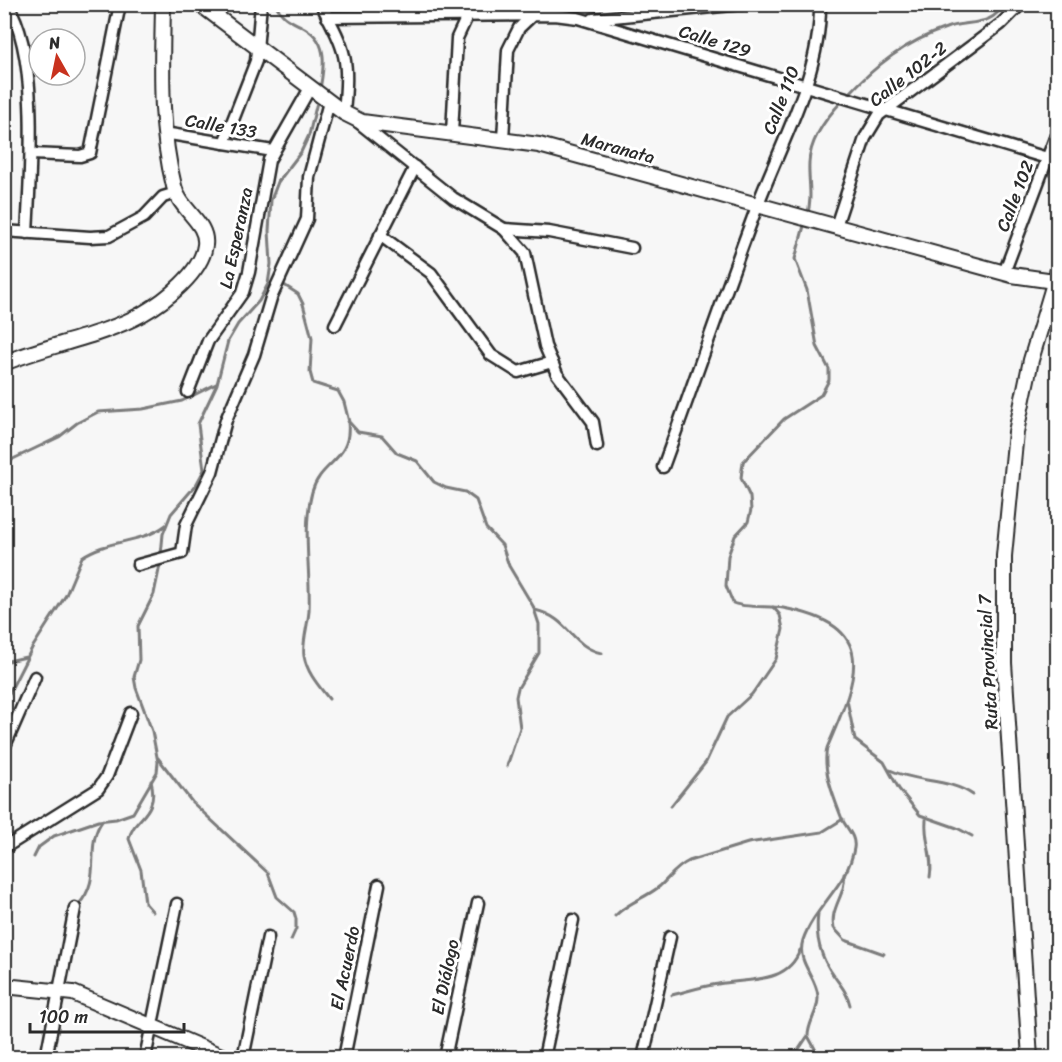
<svg xmlns="http://www.w3.org/2000/svg" width="1062" height="1062" font-family="Sriracha,sans-serif">
  <style>
    .lines { fill: none; stroke-linecap: round; stroke-linejoin: round }
    .stream { stroke: #7b7b7b; stroke-width: 3 }
    .minor-casing { stroke: #2b2b2b; stroke-width: 15 }
    .tertiary-casing { stroke: #2b2b2b; stroke-width: 18 }
    .minor { stroke: #fff; stroke-width: 10 }
    .tertiary { stroke: #fff; stroke-width: 14 }
    .labels { text-anchor: middle; stroke-width: 6; stroke-linejoin: round; paint-order: stroke }
    .street-label { font-size: 18px; fill: #2b2b2b; stroke: #fff }
  </style>
  <rect width="100%" height="100%" fill="#f7f7f7"/>
  <filter id="ink" filterUnits="userSpaceOnUse"><feTurbulence type="fractalNoise" baseFrequency=".0167" numOctaves="2"/><feDisplacementMap in="SourceGraphic" scale="12" xChannelSelector="R" yChannelSelector="G"/><feConvolveMatrix kernelMatrix="1 2 1 2 8 2 1 2 1" color-interpolation-filters="sRGB"/></filter>
  <g filter="url(#ink)">
    <g class="lines">
      <g class="stream">
        <path d="M276 4C281 17 289 20 301 26 328 39 325 63 320 89"/>
        <path d="M847 96C876 65 905 42 946 28 966 20 993 28 1003 4"/>
        <path d="M807 216C813 197 808 182 809 163 810 139 826 118 842 101"/>
        <path d="M805 222 795 259 807 290 817 346 829 369V380L821 395 784 419 743 462 741 478 750 497 751 510 748 522 735 536 728 556 726 586 733 603C743 608 769 606 783 608 882 626 857 678 827 748 822 770 834 798 842 819 847 829 856 836 854 848 849 884 814 907 803 940 796 963 816 975 818 996 819 1011 808 1022 808 1036L820 1058"/>
        <path d="M281 283 298 294 303 304 312 338 310 372 313 383 338 391 344 402 349 422 358 432 382 436 397 453 417 461 434 482 446 488 465 492 476 500 486 528 502 545 509 566 533 606 539 624V653L518 688 516 697 520 728 507 766"/>
        <path d="M4 470 13 459 59 437 77 423 98 412 143 409 182 401 216 384"/>
        <path d="M161 555 163 534 171 514 196 485 204 470 198 424 217 384 228 341 238 324 259 301 268 284 271 264 269 231 271 200 278 182 301 152 309 135 318 98"/>
        <path d="M535 610C570 618 571 647 602 653"/>
        <path d="M4 662 26 657"/>
        <path d="M329 699C319 686 307 673 304 656 302 642 308 625 309 611 311 572 302 529 312 492 321 460 352 462 348 422"/>
        <path d="M847 700 855 740 884 762 899 789 920 815 957 828 972 836"/>
        <path d="M4 703 32 648 66 595 82 557C108 539 141 544 166 525"/>
        <path d="M158 758 192 802 268 873 277 897 294 912 296 919V929L291 940"/>
        <path d="M890 770C917 783 949 778 973 795"/>
        <path d="M151 781C160 815 132 818 129 839L141 870 145 903 153 912"/>
        <path d="M671 806 706 762 727 717 752 694 776 659 783 629 780 615 773 607"/>
        <path d="M926 820C924 841 934 857 930 877"/>
        <path d="M34 857 39 847 54 836 98 821 116 819 133 813 157 772 158 762 152 731 136 688 134 677 139 660 138 626 154 594 160 565"/>
        <path d="M844 874C847 894 829 908 834 928L845 940 884 954"/>
        <path d="M78 905C104 878 83 845 103 820"/>
        <path d="M818 914C815 937 820 957 834 976 841 986 847 992 850 1005"/>
        <path d="M615 916C628 902 646 898 660 886 670 877 676 867 689 861L748 843 822 832 843 819"/>
        <path d="M672 995C688 991 703 986 718 984 748 978 787 985 800 950"/>
        <path d="M793 1058 807 1037"/>
      </g>
      <g class="minor-casing">
        <g id="minor">
          <path d="M7 4C40 54 30 174 27 233"/>
          <path d="M321 4C347 53 349 58 344 113"/>
          <path d="M327 17 555 15 578 18 1047 158"/>
          <path d="M593 19 742 4"/>
          <path d="M358 122 453 198 504 229 525 253 545 346 557 374 593 422 597 446"/>
          <path d="M164 133 273 151"/>
          <path d="M452 133 457 38 473 4"/>
          <path d="M503 139 508 50 519 28 544 4"/>
          <path d="M224 143 256 61 261 4"/>
          <path d="M31 154 80 156 90 153 120 4"/>
          <path d="M836 226 865 138 879 115 1001 24 1021 4"/>
          <path d="M504 229 549 232 632 248"/>
          <path d="M4 231 90 237 109 236 144 217 163 197 176 193"/>
          <path d="M380 235 431 273 491 355 518 372 552 362"/>
          <path d="M1004 273 1058 130"/>
          <path d="M335 325 415 167"/>
          <path d="M188 392 208 341 243 292 249 272 269 160 310 88"/>
          <path d="M663 467C695 380 725 291 758 204 782 140 821 74 820 4"/>
          <path d="M138 565 182 553 186 525 212 472 226 420 254 355 271 298 307 219 309 177 329 102"/>
          <path d="M4 748 35 677"/>
          <path d="M4 848 98 789 107 776 131 713"/>
          <path d="M46 1058 75 908"/>
          <path d="M145 1058 177 904"/>
          <path d="M243 1058 268 937"/>
          <path d="M344 1058 379 885"/>
          <path d="M445 1058 478 903"/>
          <path d="M544 1058 573 920"/>
          <path d="M643 1058 670 937"/>
        </g>
      </g>
      <g class="tertiary-casing">
        <g id="tertiary">
          <path d="M200 4 344 113 362 122 539 145 1012 275 1054 281"/>
          <path d="M4 363C48 345 103 336 142 314 165 301 202 272 205 245 208 222 179 210 174 186 159 126 162 66 163 4"/>
          <path d="M4 986 73 993 226 1058"/>
          <path d="M1030 1058 1004 663V556L1016 432 1031 360 1058 270"/>
        </g>
      </g>
      <use href="#minor" class="minor"/>
      <use href="#tertiary" class="tertiary"/>
    </g>
  </g>
  <g class="labels">
    <g class="street-label">
      <text transform="translate(715 41) rotate(17)" y="6">Calle 129</text>
      <text transform="translate(908 74) rotate(-38)" y="6">Calle 102-2</text>
      <text transform="translate(781 100) rotate(-69)" y="6">Calle 110</text>
      <text transform="translate(221 126) rotate(10)" y="6">Calle 133</text>
      <text transform="translate(618 148) rotate(15)" y="6">Maranata</text>
      <text transform="translate(1015 196) rotate(-69)" y="6">Calle 102</text>
      <text transform="translate(236 238) rotate(-78)" y="6">La Esperanza</text>
      <text transform="translate(988 662) rotate(-93)" y="6">Ruta Provincial 7</text>
      <text transform="translate(345 968) rotate(-78)" y="6">El Acuerdo</text>
      <text transform="translate(445 977) rotate(-78)" y="6">El Diálogo</text>
    </g>
  </g>
  <rect width="1062" height="1062" fill="none" stroke="#fff" stroke-width="24"/>
  <rect x="12" y="12" width="1038" height="1038" fill="none" stroke="#2b2b2b" stroke-width="2" filter="url(#ink)"/>
  <g transform="translate(57 57) rotate(351)"><circle r="28" fill="#ffffff" stroke="#aaaaaa" stroke-width="1.5"/>
  <path d="M0-4.5L10 22L0 15L-10 22Z" fill="#c8321e"/>
  <text y="-9" font-size="16" font-weight="bold" text-anchor="middle" fill="#2b2b2b">N</text>
  </g>
  <path d="M30 1023v9h154v-9" fill="none" stroke="#2b2b2b" stroke-width="3"/>
  <text x="39" y="1023" font-size="18" fill="#2b2b2b" stroke="#ffffff" stroke-width="4.5" paint-order="stroke">100 m</text>
</svg>
